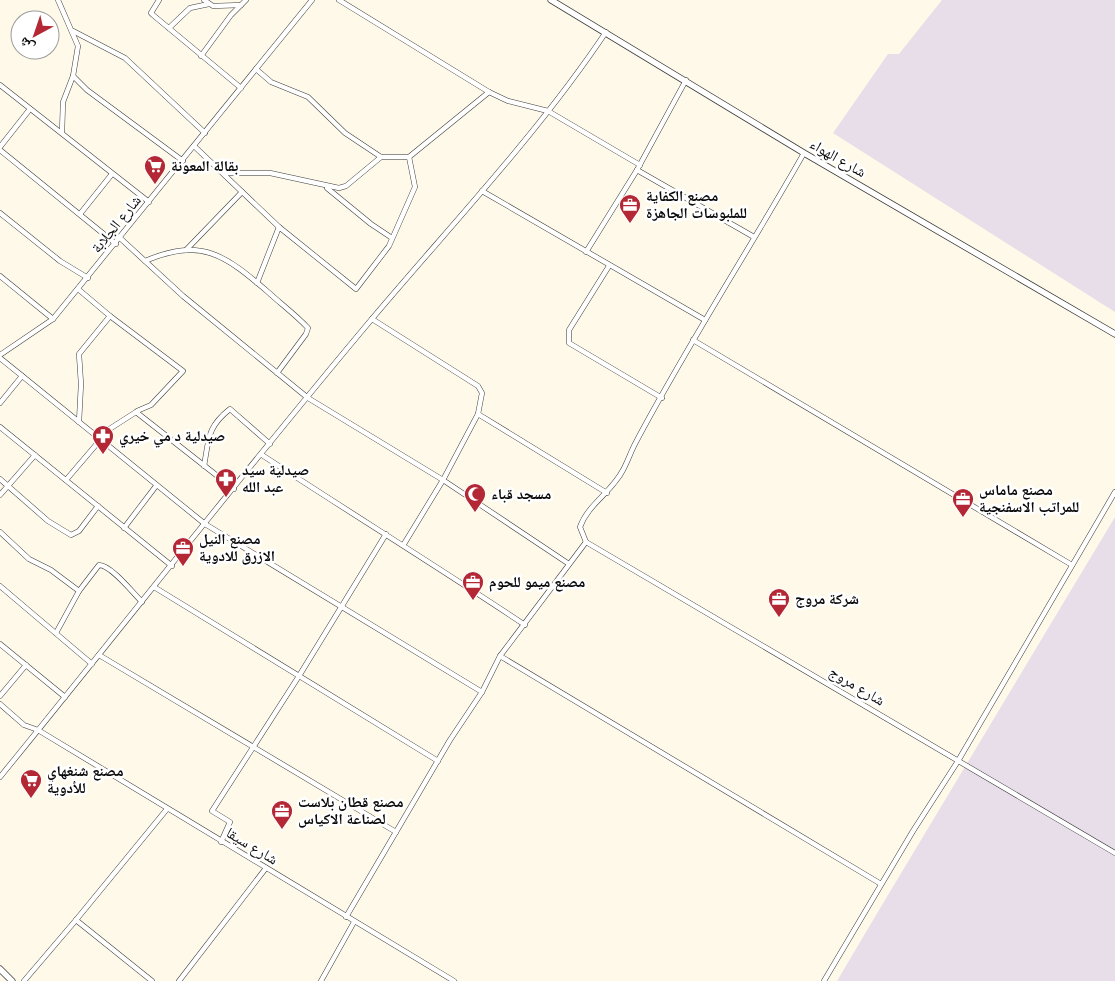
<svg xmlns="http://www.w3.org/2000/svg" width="1115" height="981" font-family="'Times New Roman','Noto Naskh Arabic',serif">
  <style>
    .industrial { fill: #e8dee9 }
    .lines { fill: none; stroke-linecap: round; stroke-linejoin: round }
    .minor-casing { stroke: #3d3d3d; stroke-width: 5.5 }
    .tertiary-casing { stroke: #3d3d3d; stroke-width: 7 }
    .minor { stroke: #fff; stroke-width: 4.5 }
    .tertiary { stroke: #fff; stroke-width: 5.5 }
    .labels { text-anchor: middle; stroke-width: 5; stroke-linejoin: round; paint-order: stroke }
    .street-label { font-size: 15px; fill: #0a0a0a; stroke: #fff }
    .poi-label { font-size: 15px; font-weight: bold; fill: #0a0a0a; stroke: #fff; text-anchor: start }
  </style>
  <rect width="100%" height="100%" fill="#fef9e8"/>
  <g class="industrial">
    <path d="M942 0H1115V312L833 133 888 54H899Z"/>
    <path d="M1115 517V981H837L885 900Z"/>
  </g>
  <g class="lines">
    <g class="minor-casing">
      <g id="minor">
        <path d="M58 0 78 46 73 76 63 102 62 133"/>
        <path d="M159 0 151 13 153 15 241 88"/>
        <path d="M204 0 213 6 241 5"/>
        <path d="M339 0 489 92 508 101 548 111 640 165"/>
        <path d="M169 28 190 8 209 4"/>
        <path d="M73 31 125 58 205 133"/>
        <path d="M201 56 231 15 246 0"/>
        <path d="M256 69 271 82 308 97 345 133 381 157H409L489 92"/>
        <path d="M73 76 87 90 183 161"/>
        <path d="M0 85 149 202"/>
        <path d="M194 146 279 227 356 289 389 246 415 187 409 157"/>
        <path d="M0 147 30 109"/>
        <path d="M0 150 116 244"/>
        <path d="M637 170 754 237"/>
        <path d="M224 173H270L339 188 346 186 381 157"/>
        <path d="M327 188 371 224 392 238"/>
        <path d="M482 191 705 320"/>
        <path d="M0 213 60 261 88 278"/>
        <path d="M80 214 112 174"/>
        <path d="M120 238 183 296 308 398 443 480 569 564"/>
        <path d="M186 250 242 192"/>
        <path d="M586 252 637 170 686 80"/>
        <path d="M145 261C202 237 225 255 268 292 281 304 296 315 308 328L306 334 277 373"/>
        <path d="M609 266 569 330V343L662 398"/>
        <path d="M0 276 53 319"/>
        <path d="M257 283 279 227"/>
        <path d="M78 289 110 316 79 354 81 384 79 422"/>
        <path d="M110 316 183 371 151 405 137 411"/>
        <path d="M372 319 478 386 482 393 478 414 443 480 404 544"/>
        <path d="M693 340 1072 565"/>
        <path d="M0 355 53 319 312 0"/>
        <path d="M0 358 205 524 482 692"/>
        <path d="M0 403 22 376"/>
        <path d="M478 414 607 493"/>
        <path d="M0 427 172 566"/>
        <path d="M97 437 136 412 234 489"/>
        <path d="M262 455C349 512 438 567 525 625"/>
        <path d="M204 466C209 439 207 427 230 409L270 444"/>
        <path d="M0 479 48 521 71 535 79 531 98 506"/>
        <path d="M66 480 101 439"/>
        <path d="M0 495 35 455"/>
        <path d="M124 528 156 486"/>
        <path d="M0 532 29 559 51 570 79 591"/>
        <path d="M586 542 1115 853"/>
        <path d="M0 586 92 664"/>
        <path d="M154 587 438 761"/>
        <path d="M56 633 79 591 99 565C111 565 133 593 142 602"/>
        <path d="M0 644 65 697"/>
        <path d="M99 655 396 832"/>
        <path d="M500 656 881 884"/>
        <path d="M0 696 26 665"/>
        <path d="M0 704 24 725 38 730 454 981"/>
        <path d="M0 777C124 625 245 470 371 320 451 225 537 135 606 32"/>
        <path d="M221 842 230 822 212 811 299 676 386 534"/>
        <path d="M346 917 450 740 482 692 500 656 586 542 580 527C588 504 612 492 623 470 628 461 631 451 636 442 688 344 749 250 804 153"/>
        <path d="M76 920 152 981"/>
        <path d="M24 981 76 920 167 809"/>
        <path d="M179 981 266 868"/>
        <path d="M321 981 354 922"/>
        <path d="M824 981 913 831 958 761 1115 492"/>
      </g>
    </g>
    <g class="tertiary-casing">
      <g id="tertiary">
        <path d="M551 0 804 153 1115 334"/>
        <path d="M0 969 12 981"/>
      </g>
    </g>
    <use href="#minor" class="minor"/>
    <use href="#tertiary" class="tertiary"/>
  </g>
  <defs>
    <g id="supermarket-pin" transform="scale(1.125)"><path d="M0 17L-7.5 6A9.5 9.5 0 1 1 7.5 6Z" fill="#b42835" stroke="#fff"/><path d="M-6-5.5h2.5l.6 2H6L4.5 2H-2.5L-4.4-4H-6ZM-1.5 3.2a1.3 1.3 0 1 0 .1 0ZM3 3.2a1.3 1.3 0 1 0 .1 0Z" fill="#fff"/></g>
    <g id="office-pin" transform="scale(1.125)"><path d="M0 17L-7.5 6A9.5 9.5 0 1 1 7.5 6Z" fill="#b42835" stroke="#fff"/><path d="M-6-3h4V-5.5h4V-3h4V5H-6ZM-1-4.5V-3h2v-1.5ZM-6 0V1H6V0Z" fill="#fff"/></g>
    <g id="pharmacy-pin" transform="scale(1.125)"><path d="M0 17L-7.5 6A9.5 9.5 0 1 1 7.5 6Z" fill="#b42835" stroke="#fff"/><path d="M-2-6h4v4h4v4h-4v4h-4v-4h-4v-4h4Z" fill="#fff"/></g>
    <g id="mosque-pin" transform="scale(1.125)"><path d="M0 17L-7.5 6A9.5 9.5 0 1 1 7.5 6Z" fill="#b42835" stroke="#fff"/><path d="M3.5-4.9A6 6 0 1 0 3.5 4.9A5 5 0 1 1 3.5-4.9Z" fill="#fff"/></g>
  </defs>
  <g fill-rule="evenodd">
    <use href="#supermarket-pin" x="155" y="166"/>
    <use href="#office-pin" x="630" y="205"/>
    <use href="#pharmacy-pin" x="103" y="436"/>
    <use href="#pharmacy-pin" x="226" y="479"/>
    <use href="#mosque-pin" x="475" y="494"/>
    <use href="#office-pin" x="963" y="499"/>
    <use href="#office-pin" x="183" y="548"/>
    <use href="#office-pin" x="473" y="582"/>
    <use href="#office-pin" x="779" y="599"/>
    <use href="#supermarket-pin" x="31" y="780"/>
    <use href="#office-pin" x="282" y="811"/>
  </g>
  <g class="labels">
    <g class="street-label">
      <text transform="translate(838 158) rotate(30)" y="5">شارع الهواء</text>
      <text transform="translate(116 224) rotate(-51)" y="5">شارع الجلابة</text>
      <text transform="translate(857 686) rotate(31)" y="5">شارع مروج</text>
      <text transform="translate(252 846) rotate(31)" y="5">شارع سيقا</text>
    </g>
    <g class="poi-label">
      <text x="171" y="171">بقالة المعونة</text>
      <text x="646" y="201">مصنع الكفاية<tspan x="646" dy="17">للملبوسات الجاهزة</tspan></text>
      <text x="119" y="441">صيدلية د مي خيري</text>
      <text x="242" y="475">صيدلية سيد<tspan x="242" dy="17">عبد الله</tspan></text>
      <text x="979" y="495">مصنع ماماس<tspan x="979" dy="17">للمراتب الاسفنجية</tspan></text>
      <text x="491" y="499">مسجد قباء</text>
      <text x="199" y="544">مصنع النيل<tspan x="199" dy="17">الازرق للادوية</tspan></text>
      <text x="489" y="587">مصنع ميمو للحوم</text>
      <text x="795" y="604">شركة مروج</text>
      <text x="47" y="776">مصنع شنغهاي<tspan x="47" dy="17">للأدوية</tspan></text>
      <text x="298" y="807">مصنع قطان بلاست<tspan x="298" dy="17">لصناعة الاكياس</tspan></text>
    </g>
  </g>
  <g transform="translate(35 35) rotate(220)"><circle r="24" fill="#ffffff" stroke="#9d9d9d"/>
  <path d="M0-4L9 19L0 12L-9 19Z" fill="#b42835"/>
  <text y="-8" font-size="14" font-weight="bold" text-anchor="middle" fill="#0a0a0a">ش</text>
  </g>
</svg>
